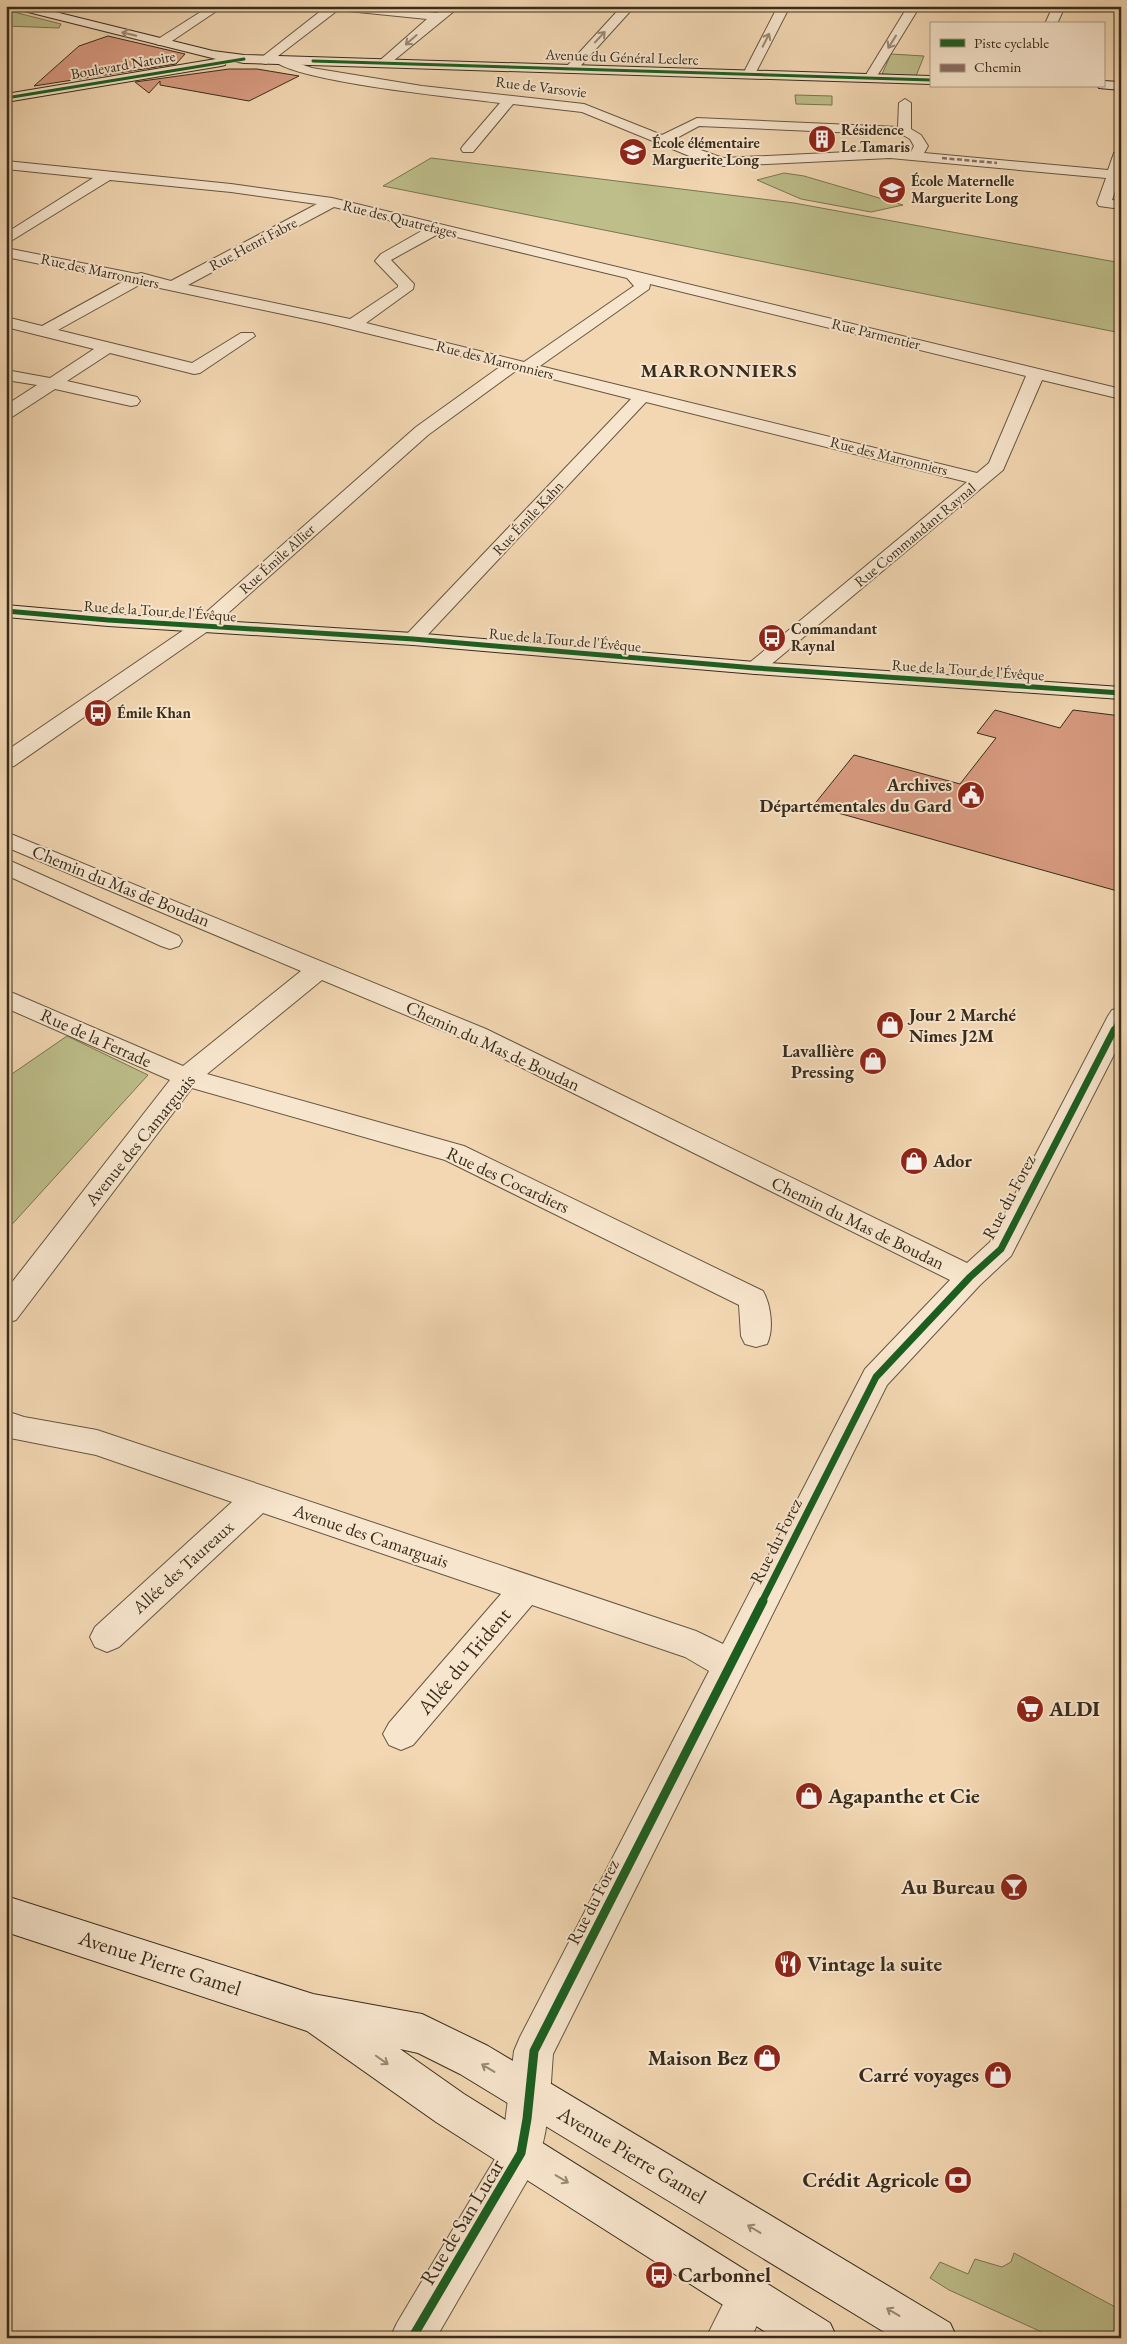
<svg xmlns="http://www.w3.org/2000/svg" width="1127" height="2344" font-family="'EB Garamond',serif">
  <style>
    .green { fill: #bdbe8a; stroke: #7a7553 }
    .building { fill: #d79a80; stroke: #382c1c }
    .lines { fill: none; stroke-linecap: round; stroke-linejoin: round }
    .street-casing { stroke: #665742; stroke-width: 2 }
    .secondary-casing { stroke: #382c1c; stroke-width: 2 }
    .street { fill: #f7e5cd; fill-rule: evenodd }
    .secondary { fill: #f7e5cd; fill-rule: evenodd }
    .quiet { stroke: #8d6e63; stroke-width: 2.5; stroke-dasharray: 5 2.5; stroke-linecap: butt }
    .cycleway-far3-casing { stroke: #f7e5cd; stroke-width: 4.5 }
    .cycleway-far2-casing { stroke: #f7e5cd; stroke-width: 8 }
    .cycleway-far1-casing { stroke: #f7e5cd; stroke-width: 10 }
    .cycleway-casing { stroke: #f7e5cd; stroke-width: 12 }
    .cycleway-far3 { stroke: #1b5e20; stroke-width: 3 }
    .cycleway-far2 { stroke: #1b5e20; stroke-width: 5 }
    .cycleway-far1 { stroke: #1b5e20; stroke-width: 7 }
    .cycleway { stroke: #1b5e20; stroke-width: 9 }
    .oneway { stroke: #988874 }
    .labels { text-anchor: middle; stroke-width: 4; stroke-linejoin: round; paint-order: stroke }
    .far-street-label { font-size: 15px; fill: #382c1c; stroke: #f7e5cd }
    .far-poi-label { font-size: 15px; font-weight: bold; fill: #382c1c; stroke: #f7e5cd; text-anchor: start }
    .poi-label { font-size: 18px; font-weight: bold; fill: #382c1c; stroke: #f7e5cd; text-anchor: end }
    .street-label { font-size: 18px; fill: #382c1c; stroke: #f7e5cd }
    .far-district-label { font-size: 19px; font-weight: bold; letter-spacing: 1px; fill: #382c1c; stroke: #f7e5cd }
    .near-street-label { font-size: 21px; fill: #382c1c; stroke: #f7e5cd }
    .near-poi-label { font-size: 21px; font-weight: bold; fill: #382c1c; stroke: #f7e5cd; text-anchor: start }
  </style>
  <rect width="100%" height="100%" fill="#f2d7b2"/>
  <filter id="stains"><feTurbulence type="fractalNoise" baseFrequency=".004" numOctaves="4"/><feColorMatrix values="0 0 0 0 .2 0 0 0 0 .09 0 0 0 0 .02 0 0 0 .5 -.17"/></filter>
  <radialGradient id="worn" r=".72"><stop offset=".6" stop-color="#630" stop-opacity="0"/><stop offset="1" stop-color="#630" stop-opacity=".3"/></radialGradient>
  <g class="green">
    <path d="M6 10 61 24 59 28 6 26Z"/>
    <path d="M891 54 924 56 916 76 882 74Z"/>
    <path d="M795 95 832 96V105L796 104Z"/>
    <path d="M431 158 794 203 1121 263V333L383 186Z"/>
    <path d="M784 173 804 176 903 205 871 212 801 199 757 180Z"/>
    <path d="M67 1036 148 1075 6 1231V1078Z"/>
    <path d="M1014 2253 1121 2310V2338H1055L949 2290 930 2278 940 2262 968 2274 975 2259 1002 2267 1011 2262Z"/>
  </g>
  <g class="building">
    <path d="M108 36 185 54 176 64 34 86 79 46Z"/>
    <path d="M229 69H257L299 76 249 101 160 85V81L149 93 135 82Z"/>
    <path d="M995 710 1060 728 1073 710 1121 716V892L813 806 854 755 960 784 996 738 977 733Z"/>
  </g>
  <g class="lines">
    <g class="street-casing">
      <g id="street">
        <path d="M210 6H224L166 45H158L156 42 158 39Z"/>
        <path d="M327 6H369L437 13 447 8 453 12 387 66 383 67 377 63 427 19 338 10 278 56 312 68 422 86 584 104 662 135 697 118 898 127 899 103 905 99 911 103V129L921 135 928 146 924 153 1108 170 1114 153 1121 149V174L1112 200 1121 201V209L1099 206 1097 203 1106 178 890 158 723 166 704 162 582 112 513 104 473 152H463L461 149 463 146 500 103C462 98 295 82 273 60L266 64 262 63 260 60 262 57ZM699 126 903 135 910 139 914 146 911 152 890 150 723 158 673 140Z"/>
        <path d="M622 6H635L575 72H567L565 69 567 66Z"/>
        <path d="M778 6H790L755 74 753 77H745L743 74Z"/>
        <path d="M908 6H920L874 81H866L864 78Z"/>
        <path d="M1053 6H1065L1057 24H1045Z"/>
        <path d="M1092 6H1121V11L1098 9Z"/>
        <path d="M6 161 231 184 332 198 1121 389V399L1042 380 1003 470 762 672 755 674 748 672 745 668 748 664 967 482 646 402 420 643 413 645 406 643 403 639 406 635 631 399 517 370 428 435 208 631 14 766 6 768V751L194 623 416 427 501 366 325 323 141 284 58 330 192 363 241 333H253L255 336 200 373 194 374 110 353 67 381 137 397 140 401 137 405 131 406 55 389 12 417 6 418V405L37 385 6 380V370L50 378 94 349 6 327V317L42 326 124 281 6 257V248L137 274 141 273 171 281 317 204 231 192 110 180 6 244V233L93 178 6 169ZM334 207 425 229 381 254 375 261 398 285V287L350 319 188 285ZM440 233 627 278 634 286 524 362 366 323 413 289 414 284 411 281 391 260ZM650 284 1026 376 989 463 977 473 540 366 649 289Z"/>
        <path d="M6 832 486 1029 967 1263 990 1242 1108 1016 1112 1010 1121 1008V1041L1011 1256 980 1285 887 1385 553 2054C550 2091 550 2132 535 2167L436 2338H390L397 2323 502 2147 514 2051 520 2037 709 1671 685 1657 532 1605 413 1745 401 1750 389 1745 383 1734 389 1723 501 1594 263 1513 119 1647 107 1652 95 1647 90 1637 95 1627 232 1502 96 1455 10 1438 6 1436V1411L24 1417 97 1430 696 1631 723 1644 865 1369 950 1280 468 1041 322 980 207 1074 464 1146 763 1291C771 1305 774 1330 767 1344L756 1347 745 1344 741 1336 739 1305 445 1160 192 1088 16 1320 6 1323V1290L170 1080 6 1008V990L183 1066 301 971 6 847Z"/>
        <path d="M6 859 179 936 182 941 179 946 170 949 161 946 6 875Z"/>
        <path d="M749 2276 764 2282 770 2297 751 2338H706L734 2282Z"/>
      </g>
    </g>
    <g class="secondary-casing">
      <g id="secondary">
        <path d="M10 6H31L213 51 244 55 931 76V84L244 63 226 60 225 65 221 66 6 102V94L216 59 12 8Z"/>
        <path d="M1103 81 1121 82V90L1099 88 1098 86H1103Z"/>
        <path d="M6 605 108 614 413 633 755 662 1121 687V699L755 674 413 645 108 626 6 617Z"/>
        <path d="M6 1896 313 1994 422 2014 488 2046 950 2323 957 2338H894L460 2074 418 2053 400 2049 464 2094 830 2323 837 2338H775L436 2122 307 2031 6 1932Z"/>
      </g>
    </g>
    <use href="#street" class="street"/>
    <use href="#secondary" class="secondary"/>
    <path class="quiet" d="M942 158 997 163"/>
    <g class="cycleway-far3-casing">
      <g id="cycleway-far3">
        <path d="M313 61 931 80"/>
        <path d="M6 98 244 59"/>
      </g>
    </g>
    <g class="cycleway-far2-casing">
      <g id="cycleway-far2">
        <path d="M6 611 108 620 413 639 755 668 1121 693"/>
        <path d="M1113 1032 1121 1016"/>
      </g>
    </g>
    <g class="cycleway-far1-casing">
      <path id="cycleway-far1" d="M762 1602 876 1377 970 1277 1001 1249 1114 1030"/>
    </g>
    <g class="cycleway-casing">
      <path id="cycleway" d="M412 2338 521 2153 527 2119 534 2051 763 1601"/>
    </g>
    <use href="#cycleway-far3" class="cycleway-far3"/>
    <use href="#cycleway-far2" class="cycleway-far2"/>
    <use href="#cycleway-far1" class="cycleway-far1"/>
    <use href="#cycleway" class="cycleway"/>
  </g>
  <defs><path id="oneway-shaft" d="M-6 0H5M1.5-3L5.5 0L1.5 3" fill="none" stroke-width="1.6" stroke-linecap="round" stroke-linejoin="round" transform="scale(1.25)"/></defs>
  <g class="oneway">
    <use href="#oneway-shaft" transform="translate(129 34) rotate(-166)"/>
    <use href="#oneway-shaft" transform="translate(600 37) rotate(-47)"/>
    <use href="#oneway-shaft" transform="translate(411 40) rotate(139)"/>
    <use href="#oneway-shaft" transform="translate(766 40) rotate(-63)"/>
    <use href="#oneway-shaft" transform="translate(892 42) rotate(122)"/>
    <use href="#oneway-shaft" transform="translate(382 2060) rotate(35)"/>
    <use href="#oneway-shaft" transform="translate(488 2068) rotate(-149)"/>
    <use href="#oneway-shaft" transform="translate(562 2179) rotate(31)"/>
    <use href="#oneway-shaft" transform="translate(754 2229) rotate(-149)"/>
    <use href="#oneway-shaft" transform="translate(893 2312) rotate(-149)"/>
  </g>
  <defs>
    <g id="building-disc" transform="scale(1.4375)"><circle r="9.5" fill="#8f2418" stroke="#f7e5cd"/><path d="M-4-6H4V6H1V3H-1V6H-4ZM-2.5-4.3h1.7v1.8h-1.7ZM.8-4.3h1.7v1.8H.8ZM-2.5-1h1.7V.8h-1.7ZM.8-1h1.7V.8H.8Z" fill="#fff"/></g>
    <g id="school-disc" transform="scale(1.4375)"><circle r="9.5" fill="#8f2418" stroke="#f7e5cd"/><path d="M0-5L7-2L0 1L-7-2ZM-4 1L0 2.5L4 1V4Q0 6-4 4Z" fill="#fff"/></g>
    <g id="bus-disc" transform="scale(1.4375)"><circle r="9.5" fill="#8f2418" stroke="#f7e5cd"/><path d="M-5-6H5V4H4V6H2V4H-2V6H-4V4H-5ZM-3.5-4V0h7V-4ZM-3.5 1.2v1.5H-2V1.2ZM2 1.2v1.5H3.5V1.2Z" fill="#fff"/></g>
    <g id="civic-disc" transform="scale(1.4375)"><circle r="9.5" fill="#8f2418" stroke="#f7e5cd"/><path d="M-.6-6.5H3V-4.5H.6V-3L4-1V1h2V6H-6V1h2V-1L-.6-3ZM-1.2 2.5V6h2.4V2.5Z" fill="#fff"/></g>
    <g id="shop-disc" transform="scale(1.4375)"><circle r="9.5" fill="#8f2418" stroke="#f7e5cd"/><path d="M-5-2.5h2.3a2.7 3.5 0 0 1 5.4 0H5L5.5 6h-11ZM-1.5-2.5h3a1.5 2.3 0 0 0-3 0Z" fill="#fff"/></g>
    <g id="supermarket-disc" transform="scale(1.4375)"><circle r="9.5" fill="#8f2418" stroke="#f7e5cd"/><path d="M-6-5.5h2.5l.6 2H6L4.5 2H-2.5L-4.4-4H-6ZM-1.5 3.2a1.3 1.3 0 1 0 .1 0ZM3 3.2a1.3 1.3 0 1 0 .1 0Z" fill="#fff"/></g>
    <g id="bar-disc" transform="scale(1.4375)"><circle r="9.5" fill="#8f2418" stroke="#f7e5cd"/><path d="M-6-5H6L.8 .8V4.5H3.5V6h-7V4.5H-.8V.8Z" fill="#fff"/></g>
    <g id="restaurant-disc" transform="scale(1.4375)"><circle r="9.5" fill="#8f2418" stroke="#f7e5cd"/><path d="M-5-6h1v4h1v-4h1v4h1v-4h1v5L-1.5 .5V6h-2V.5L-5-1ZM5-6V6H3V1.5H1.5Q1.5-4 5-6Z" fill="#fff"/></g>
    <g id="bank-disc" transform="scale(1.4375)"><circle r="9.5" fill="#8f2418" stroke="#f7e5cd"/><path d="M-6-4H6V4H-6ZM0-2.3a2.3 2.3 0 1 0 0 4.6a2.3 2.3 0 1 0 0-4.6Z" fill="#fff"/></g>
  </defs>
  <g fill-rule="evenodd">
    <use href="#building-disc" x="822" y="139"/>
    <use href="#school-disc" x="633" y="152"/>
    <use href="#school-disc" x="892" y="190"/>
    <use href="#bus-disc" x="772" y="638"/>
    <use href="#bus-disc" x="98" y="713"/>
    <use href="#civic-disc" x="971" y="795"/>
    <use href="#shop-disc" x="890" y="1025"/>
    <use href="#shop-disc" x="873" y="1061"/>
    <use href="#shop-disc" x="914" y="1161"/>
    <use href="#supermarket-disc" x="1030" y="1709"/>
    <use href="#shop-disc" x="809" y="1796"/>
    <use href="#bar-disc" x="1014" y="1887"/>
    <use href="#restaurant-disc" x="788" y="1964"/>
    <use href="#shop-disc" x="767" y="2058"/>
    <use href="#shop-disc" x="998" y="2075"/>
    <use href="#bank-disc" x="958" y="2180"/>
    <use href="#bus-disc" x="659" y="2275"/>
  </g>
  <g class="labels">
    <g class="far-street-label">
      <text transform="translate(622 57) rotate(2)" y="5">Avenue du Général Leclerc</text>
      <text transform="translate(123 65) rotate(-10)" y="5">Boulevard Natoire</text>
      <text transform="translate(541 87) rotate(7)" y="5">Rue de Varsovie</text>
      <text transform="translate(400 219) rotate(14)" y="5">Rue des Quatrefages</text>
      <text transform="translate(253 244) rotate(-28)" y="5">Rue Henri Fabre</text>
      <text transform="translate(100 271) rotate(12)" y="5">Rue des Marronniers</text>
      <text transform="translate(876 334) rotate(14)" y="5">Rue Parmentier</text>
      <text transform="translate(495 360) rotate(14)" y="5">Rue des Marronniers</text>
      <text transform="translate(889 456) rotate(14)" y="5">Rue des Marronniers</text>
      <text transform="translate(528 518) rotate(-47)" y="5">Rue Émile Kahn</text>
      <text transform="translate(915 535) rotate(-40)" y="5">Rue Commandant Raynal</text>
      <text transform="translate(277 559) rotate(-42)" y="5">Rue Émile Allier</text>
      <text transform="translate(160 611) rotate(4)" y="5">Rue de la Tour de l'Évêque</text>
      <text transform="translate(565 640) rotate(5)" y="5">Rue de la Tour de l'Évêque</text>
      <text transform="translate(968 670) rotate(4)" y="5">Rue de la Tour de l'Évêque</text>
    </g>
    <g class="far-poi-label">
      <text x="841" y="135">Résidence<tspan x="841" dy="17">Le Tamaris</tspan></text>
      <text x="652" y="148">École élémentaire<tspan x="652" dy="17">Marguerite Long</tspan></text>
      <text x="911" y="186">École Maternelle<tspan x="911" dy="17">Marguerite Long</tspan></text>
      <text x="791" y="634">Commandant<tspan x="791" dy="17">Raynal</tspan></text>
      <text x="117" y="718">Émile Khan</text>
    </g>
    <g class="poi-label">
      <text x="952" y="791">Archives<tspan x="952" dy="21">Départementales du Gard</tspan></text>
      <text x="909" y="1021" text-anchor="start">Jour 2 Marché<tspan x="909" dy="21">Nimes J2M</tspan></text>
      <text x="854" y="1057">Lavallière<tspan x="854" dy="21">Pressing</tspan></text>
      <text x="933" y="1167" text-anchor="start">Ador</text>
    </g>
    <g class="street-label">
      <text transform="translate(121 886) rotate(22)" y="6">Chemin du Mas de Boudan</text>
      <text transform="translate(96 1038) rotate(24)" y="6">Rue de la Ferrade</text>
      <text transform="translate(493 1046) rotate(25)" y="6">Chemin du Mas de Boudan</text>
      <text transform="translate(140 1140) rotate(-51)" y="6">Avenue des Camarguais</text>
      <text transform="translate(508 1180) rotate(25)" y="6">Rue des Cocardiers</text>
      <text transform="translate(1009 1197) rotate(-62)" y="6">Rue du Forez</text>
      <text transform="translate(858 1223) rotate(26)" y="6">Chemin du Mas de Boudan</text>
      <text transform="translate(371 1536) rotate(19)" y="6">Avenue des Camarguais</text>
      <text transform="translate(776 1541) rotate(-63)" y="6">Rue du Forez</text>
      <text transform="translate(183 1567) rotate(-42)" y="6">Allée des Taureaux</text>
      <text transform="translate(593 1902) rotate(-63)" y="6">Rue du Forez</text>
    </g>
    <g class="far-district-label">
      <text x="719" y="377">MARRONNIERS</text>
    </g>
    <g class="near-street-label">
      <text transform="translate(464 1661) rotate(-50)" y="7">Allée du Trident</text>
      <text transform="translate(160 1963) rotate(18)" y="7">Avenue Pierre Gamel</text>
      <text transform="translate(632 2155) rotate(31)" y="7">Avenue Pierre Gamel</text>
      <text transform="translate(462 2222) rotate(-59)" y="7">Rue de San Lucar</text>
    </g>
    <g class="near-poi-label">
      <text x="1049" y="1716">ALDI</text>
      <text x="828" y="1803">Agapanthe et Cie</text>
      <text x="995" y="1894" text-anchor="end">Au Bureau</text>
      <text x="807" y="1971">Vintage la suite</text>
      <text x="748" y="2065" text-anchor="end">Maison Bez</text>
      <text x="979" y="2082" text-anchor="end">Carré voyages</text>
      <text x="939" y="2187" text-anchor="end">Crédit Agricole</text>
      <text x="678" y="2282">Carbonnel</text>
    </g>
  </g>
  <rect width="1127" height="2344" fill="none" stroke="#f2d7b2" stroke-width="25"/>
  <rect x="8" y="8" width="1112" height="2329" fill="none" stroke="#382c1c" stroke-width="2.5"/>
  <rect x="12" y="12" width="1102" height="2319" fill="none" stroke="#382c1c"/>
  <rect x="930" y="22" width="175" height="65" fill="#f7e5cd" stroke="#ab9b86"/>
  <rect x="940" y="39" width="25" height="8" fill="#1b5e20" stroke="#ab9b86"/>
  <text x="974" y="48" font-size="15" fill="#382c1c">Piste cyclable</text>
  <rect x="940" y="64" width="25" height="8" fill="#8d6e63" stroke="#ab9b86"/>
  <text x="974" y="72" font-size="15" fill="#382c1c">Chemin</text>
  <rect width="100%" height="100%" filter="url(#stains)"/>
  <rect width="100%" height="100%" fill="url(#worn)"/>
</svg>
